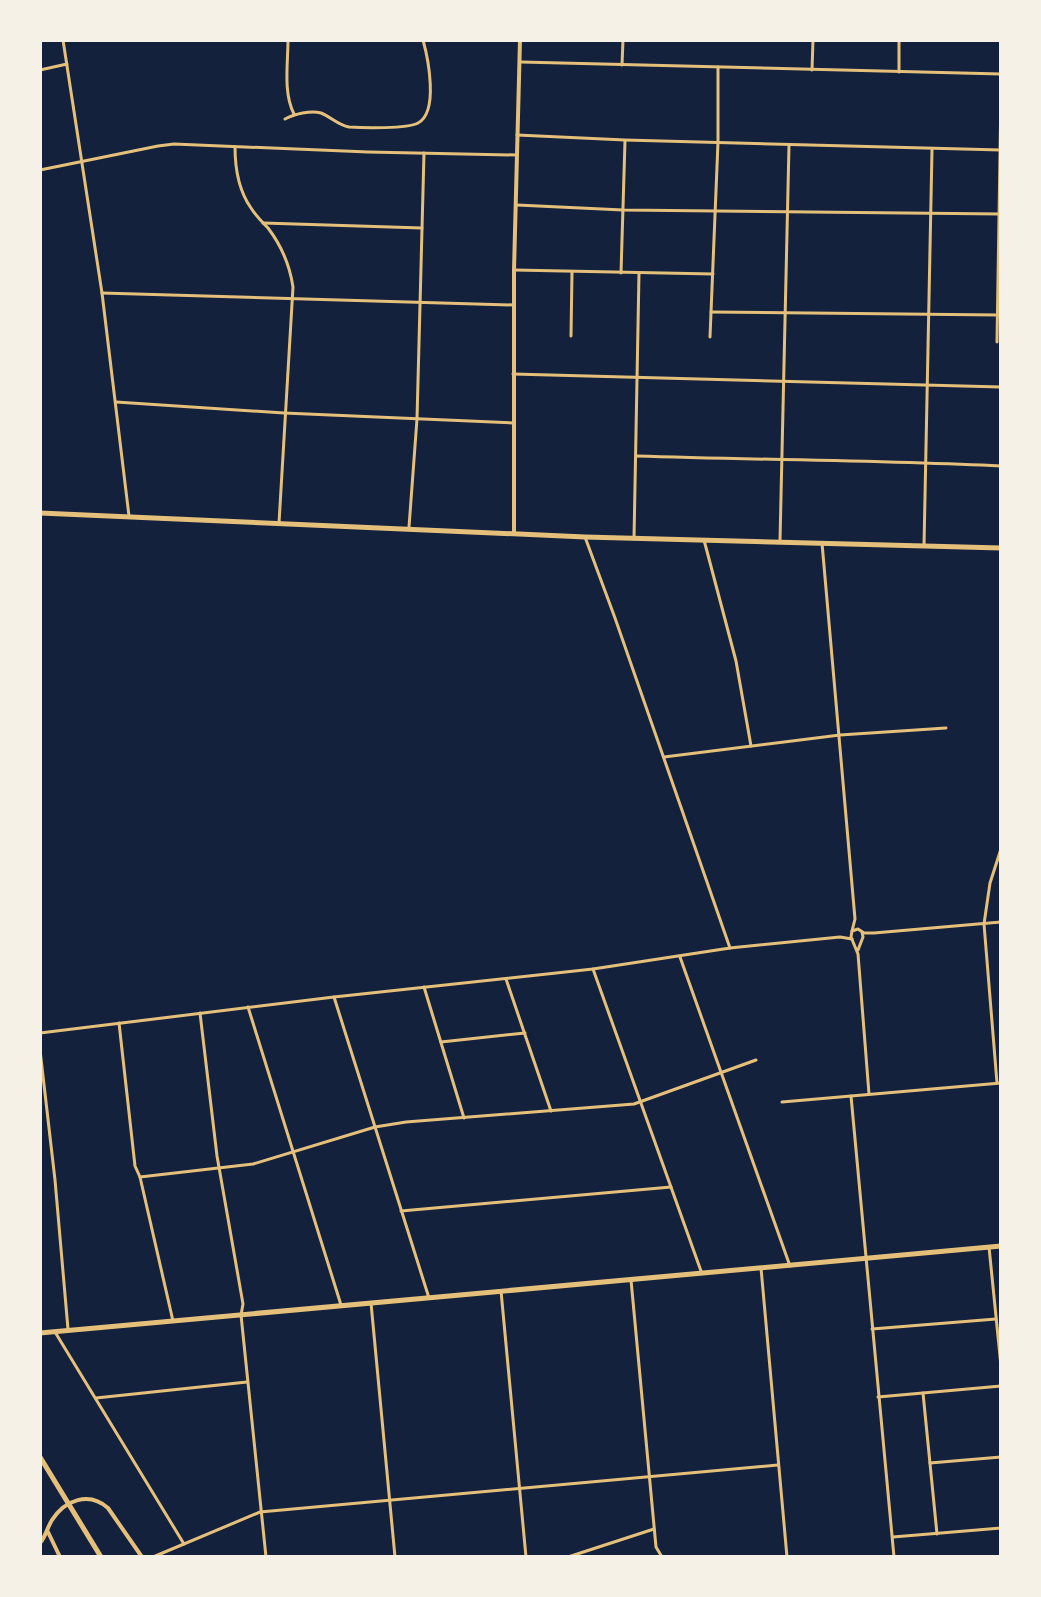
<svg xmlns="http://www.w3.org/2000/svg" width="1041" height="1597" font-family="Jost,sans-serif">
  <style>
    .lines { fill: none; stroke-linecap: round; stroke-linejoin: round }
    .minor { stroke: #e5c07b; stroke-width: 3 }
    .tertiary { stroke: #e5c07b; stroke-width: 4 }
    .secondary { stroke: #e5c07b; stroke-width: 5 }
  </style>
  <rect width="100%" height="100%" fill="#14213d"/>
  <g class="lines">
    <g class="minor">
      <path d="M63 40 102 293 129 516"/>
      <path d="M288 40C288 63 283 93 294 114"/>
      <path d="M521 62 1001 74"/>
      <path d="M622 65 623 40"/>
      <path d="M40 70 67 64"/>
      <path d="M812 70 813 40"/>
      <path d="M899 72V40"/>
      <path d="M285 119C294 114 311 110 321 113 331 117 338 125 349 127 363 128 407 129 418 123 439 112 428 58 423 40"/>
      <path d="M517 135 625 140 1001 150"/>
      <path d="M235 147C235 167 239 191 251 208 256 216 262 222 268 228 281 245 290 267 293 287L279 523"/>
      <path d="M40 170 158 146 174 144 368 152 516 155"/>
      <path d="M517 205 623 210 1001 214"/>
      <path d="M263 223 422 228"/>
      <path d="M514 270 713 274"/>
      <path d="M621 273 625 141"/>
      <path d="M102 293 514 305"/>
      <path d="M711 312 998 315"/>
      <path d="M571 336 572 272"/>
      <path d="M710 337 718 142V67"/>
      <path d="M997 342 1001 93"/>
      <path d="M513 374 1001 387"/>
      <path d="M116 402 284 413 514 423"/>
      <path d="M636 456C758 460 880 460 1001 466"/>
      <path d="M409 527 417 419 424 153"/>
      <path d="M585 537 615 618 730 948"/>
      <path d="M634 539 639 273"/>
      <path d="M704 540 736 661 751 746"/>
      <path d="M780 541 789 145"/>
      <path d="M822 543 855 919 852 931"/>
      <path d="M924 546 932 150"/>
      <path d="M664 757 840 735 946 728"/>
      <path d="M858 950 863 937 862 932"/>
      <path d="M680 957 790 1266"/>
      <path d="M593 969 701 1271"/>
      <path d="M506 979 551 1111"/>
      <path d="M424 987 464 1118"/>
      <path d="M334 997 429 1298"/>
      <path d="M248 1007 341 1305"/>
      <path d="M200 1013 217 1156 243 1304 241 1315 266 1557"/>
      <path d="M119 1023 135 1166 140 1177 173 1321"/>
      <path d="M40 1033 334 997 593 969 730 948 840 937 852 939"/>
      <path d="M441 1042 525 1033"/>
      <path d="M40 1050 55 1180 68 1329"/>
      <path d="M997 1083 984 924 990 883 1001 849"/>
      <path d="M869 1094 858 954 851 937 852 931 858 929 864 933H874L1001 922"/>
      <path d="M851 1096 894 1557"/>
      <path d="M782 1102 1001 1083"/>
      <path d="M140 1177 253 1164 375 1127 406 1122 634 1104 756 1060"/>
      <path d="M401 1211 671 1187"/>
      <path d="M989 1247 1001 1366"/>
      <path d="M761 1268 787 1557"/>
      <path d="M631 1280 656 1547 662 1557"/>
      <path d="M501 1291 526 1557"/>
      <path d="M371 1303 395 1557"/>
      <path d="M872 1329 996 1319"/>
      <path d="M55 1332 184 1544"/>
      <path d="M923 1393 937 1534"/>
      <path d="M878 1397 1001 1386"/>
      <path d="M96 1398 247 1382"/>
      <path d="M930 1463 1001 1457"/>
      <path d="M893 1537 1001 1528"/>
      <path d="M153 1557 260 1512 778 1465"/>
      <path d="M568 1557 654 1529"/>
    </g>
    <g class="tertiary">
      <path d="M514 533V270L520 40"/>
      <path d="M48 1532 60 1557"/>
      <path d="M40 1543C46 1536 47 1528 52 1520 65 1500 89 1491 108 1508L142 1557"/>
    </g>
    <g class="secondary">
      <path d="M40 513 585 537 1001 548"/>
      <path d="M40 1333 1001 1246"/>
      <path d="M40 1457 101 1557"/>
    </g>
  </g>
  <rect width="1041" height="1597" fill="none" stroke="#f6f1e7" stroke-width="84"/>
</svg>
